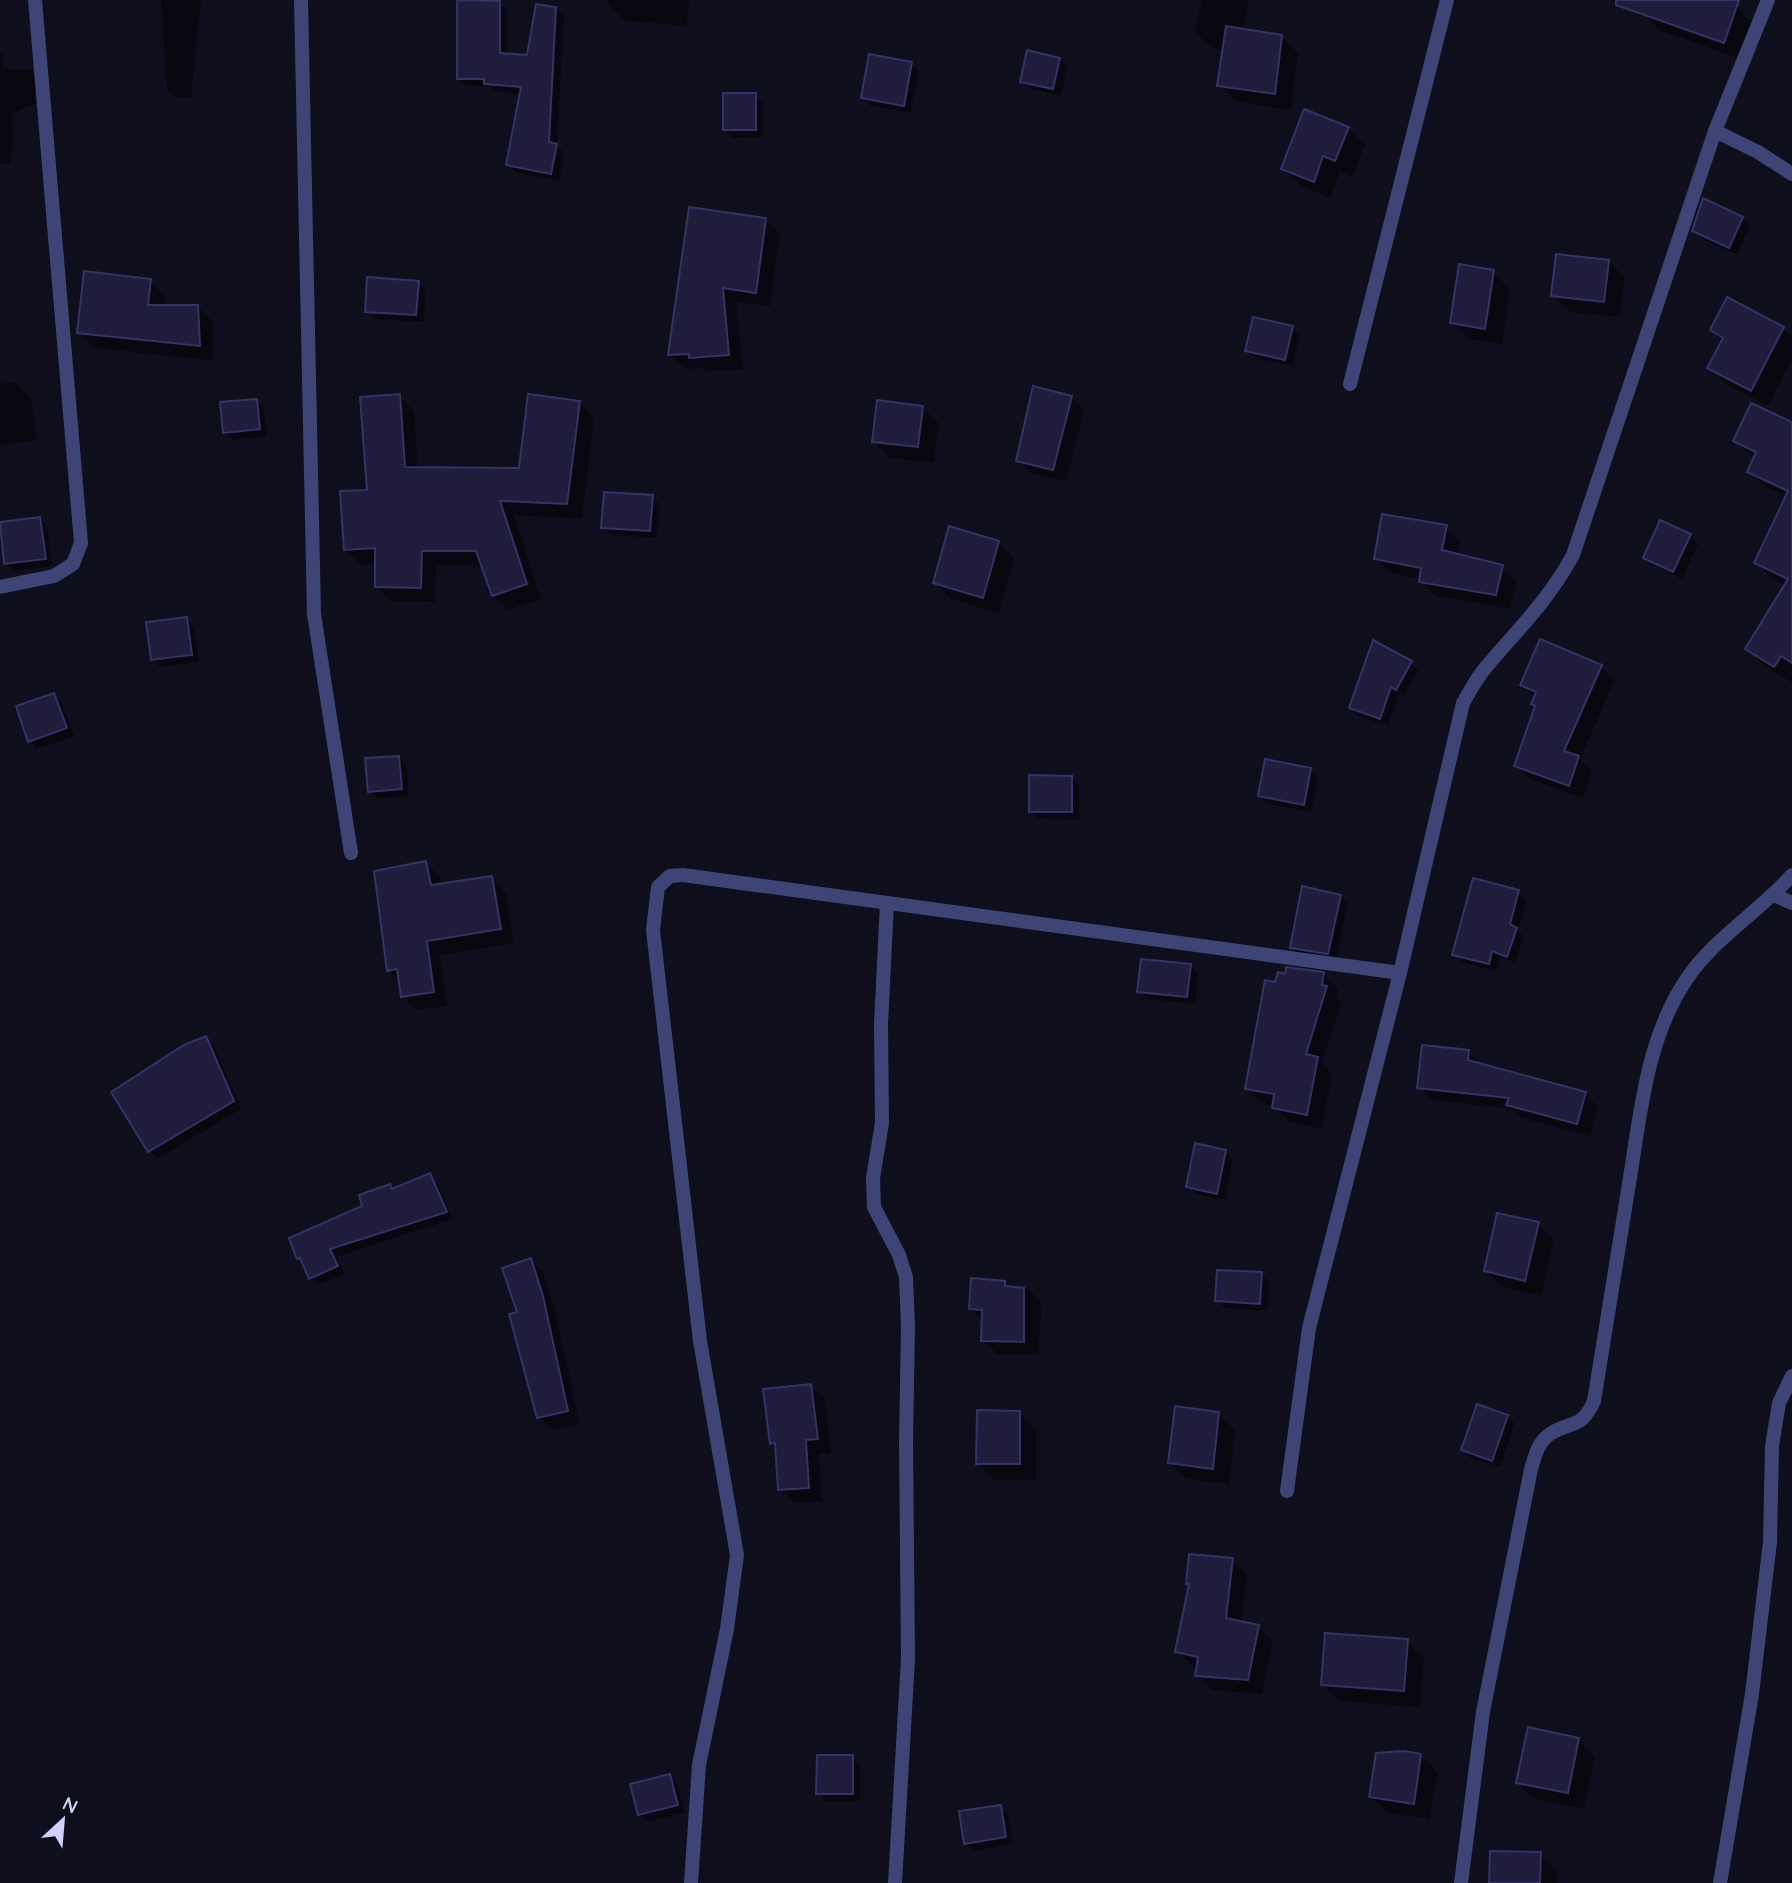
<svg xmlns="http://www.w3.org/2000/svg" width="1792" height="1883" font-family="Quicksand,sans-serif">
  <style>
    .shadow { fill: #0007 }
    .building { fill: #1f1d3b; stroke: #353264; stroke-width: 2 }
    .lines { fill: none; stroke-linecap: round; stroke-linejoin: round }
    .street { stroke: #3f4476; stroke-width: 14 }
  </style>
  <rect width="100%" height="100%" fill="#0f0e1d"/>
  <g class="shadow">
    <path d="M161 0H201L191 97H175L167 89Z"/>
    <path d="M609 0H689L687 26 625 21 608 4Z"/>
    <path d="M1202 0H1249L1243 30 1281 36 1298 53 1291 110 1236 102 1219 85 1224 51 1210 47 1195 32Z"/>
    <path d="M1647 0H1717L1737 7 1753 24 1741 59 1659 30 1643 13Z"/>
    <path d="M499 2 507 10V56L528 57 556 8 564 16 557 146 564 153 559 181 516 172 508 164 521 94 494 91 489 86H466L459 78Z"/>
    <path d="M0 53 3 55V69H30L45 83 46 100 12 113 13 145 10 163 0 164Z"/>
    <path d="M1059 59 1067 67 1061 96 1030 89 1022 81Z"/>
    <path d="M911 63 919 71 911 113 871 106 863 98Z"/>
    <path d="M755 95 763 103V137L733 138 725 130Z"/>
    <path d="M1348 128 1365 145 1352 177 1340 172 1330 198 1300 185 1283 169Z"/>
    <path d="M1742 218 1750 226 1737 255 1702 238 1694 230Z"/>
    <path d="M765 219 780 234 770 306 736 302 743 369 706 372 702 368 685 369 670 354Z"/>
    <path d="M1608 261 1625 278 1620 317 1570 312 1553 295Z"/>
    <path d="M1493 272 1510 289 1502 344 1468 339 1452 323Z"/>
    <path d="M150 281 165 296 164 306 198 307 213 322 214 361 94 348 79 332Z"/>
    <path d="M418 283 426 290 424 322 375 319 367 311Z"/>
    <path d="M1292 328 1300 336 1293 366 1255 358 1247 350Z"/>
    <path d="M1783 328 1792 337V359L1768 406 1726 384 1709 368 1723 342 1712 330Z"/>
    <path d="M14 382 31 399 37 440 0 445V384Z"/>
    <path d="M399 396 414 411 418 468 521 470 579 402 594 418 582 519 514 515 541 599 508 610 493 595 483 566 436 565 435 602 392 601 376 586V564L361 565 346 550 368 491Z"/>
    <path d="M1071 397 1084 411 1066 482 1031 473 1018 460Z"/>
    <path d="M256 400 264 408 267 437 233 440 225 432Z"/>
    <path d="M922 407 939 424 934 463 890 458 874 441Z"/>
    <path d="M1792 424V499L1764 486 1749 472 1755 458 1735 441Z"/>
    <path d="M652 497 660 505 657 538 611 535 603 527Z"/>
    <path d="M1792 506V588L1772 579 1756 562Z"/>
    <path d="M40 519 47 527 52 566 14 571 6 563Z"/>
    <path d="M1446 527 1460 541 1458 556 1502 567 1517 582 1510 609 1435 596 1421 579 1391 573 1376 559Z"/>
    <path d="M1690 536 1698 544 1682 579 1653 565 1645 558Z"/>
    <path d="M998 542 1014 559 999 613 951 599 935 583Z"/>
    <path d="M1792 603V681L1791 682 1764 665 1747 649Z"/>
    <path d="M187 619 194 627 199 662 160 667 152 659Z"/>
    <path d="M1411 663 1418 670 1404 696 1399 694 1388 726 1359 716 1351 708Z"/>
    <path d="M1601 667 1614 681 1580 760 1592 772 1583 798 1530 779 1516 765 1537 708 1533 704 1535 698 1522 684Z"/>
    <path d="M54 695 62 703 74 736 37 749 30 741Z"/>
    <path d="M399 758 407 766 409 796 378 799 370 791Z"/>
    <path d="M1310 769 1318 777 1311 812 1268 804 1260 796Z"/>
    <path d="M1071 778 1079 786V820L1038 819 1030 811Z"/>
    <path d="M426 863 440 877 442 886 491 878 506 892 514 943 440 955 447 1006 417 1010 403 996 401 983 388 970Z"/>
    <path d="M1518 892 1526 900 1518 931 1524 937 1515 963 1500 957 1497 971 1462 962 1454 954Z"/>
    <path d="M1341 896 1348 904 1336 960 1299 955 1292 948Z"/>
    <path d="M1190 965 1198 973 1195 1004 1147 999 1139 991Z"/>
    <path d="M1323 974 1338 989 1336 998 1341 1003 1322 1064 1332 1073 1322 1129 1289 1122 1274 1106 1262 1103 1247 1088 1276 984Z"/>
    <path d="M206 1038 214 1046 241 1109 157 1159 149 1151Z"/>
    <path d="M1468 1052 1482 1065 1585 1094 1598 1107 1590 1136 1521 1118 1513 1109 1432 1100 1419 1087Z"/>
    <path d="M1226 1152 1233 1160 1225 1200 1196 1194 1188 1186Z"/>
    <path d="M430 1175 437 1183 453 1219 337 1257 345 1274 319 1285 311 1278 305 1265 299 1258 389 1186 393 1190Z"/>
    <path d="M1538 1224 1554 1241 1541 1296 1502 1287 1486 1271Z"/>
    <path d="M531 1260 543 1273 555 1310 580 1424 552 1430 539 1417 519 1314Z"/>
    <path d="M1261 1274 1269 1282 1268 1311 1225 1308 1217 1300Z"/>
    <path d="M1005 1282 1010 1288 1029 1290 1042 1303 1038 1354H997L983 1340V1322L971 1309Z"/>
    <path d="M811 1386 825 1400 831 1453 819 1454 822 1502 794 1503 780 1489 777 1449 771 1443Z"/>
    <path d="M1020 1413 1036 1430V1480H994L978 1463Z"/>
    <path d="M1218 1414 1235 1430 1229 1484 1186 1479 1169 1462Z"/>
    <path d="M1507 1416 1515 1424 1500 1467 1471 1458 1463 1450Z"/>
    <path d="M1232 1560 1247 1575 1241 1623 1258 1627 1273 1641 1262 1694 1211 1690 1197 1675 1198 1667 1192 1666 1177 1651 1190 1586 1188 1583Z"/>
    <path d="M1407 1641 1424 1658 1420 1707 1339 1701 1323 1685Z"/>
    <path d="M1578 1739 1595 1756 1584 1809 1535 1799 1518 1783Z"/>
    <path d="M1420 1755 1437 1772 1430 1819 1388 1813 1371 1796Z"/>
    <path d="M853 1757 860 1765V1801H826L818 1793Z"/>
    <path d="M669 1776 677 1784 685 1813 647 1822 640 1815Z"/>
    <path d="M1000 1807 1008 1815 1013 1844 974 1851 966 1843Z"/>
    <path d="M1540 1854 1557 1871V1883H1491Z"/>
  </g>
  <g class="building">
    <path d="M457 0 500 1V53L527 55 536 4 556 7 549 142 557 144 551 174 506 165 521 87 484 84V79H457Z"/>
    <path d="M1616 0H1739L1724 43 1616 5Z"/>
    <path d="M1226 26 1282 35 1275 94 1217 86Z"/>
    <path d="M1027 50 1060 58 1053 89 1020 82Z"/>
    <path d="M869 54 912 62 904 106 861 98Z"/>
    <rect x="723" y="93" width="33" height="37"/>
    <path d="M1304 109 1349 127 1335 161 1323 156 1314 182 1281 169Z"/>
    <path d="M1703 198 1743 217 1729 248 1692 231Z"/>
    <path d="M689 207 766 218 756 293 723 288 729 355 689 358V354L668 355Z"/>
    <path d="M1556 254 1609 260 1604 302 1551 296Z"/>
    <path d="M1459 264 1494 270 1485 329 1450 323Z"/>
    <path d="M84 271 151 279 148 305H198L200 346 77 333Z"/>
    <path d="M367 277 419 281 416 315 365 312Z"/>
    <path d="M1727 297 1784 327 1751 391 1707 368 1723 338 1710 330Z"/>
    <path d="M1253 317 1293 326 1285 360 1245 351Z"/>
    <path d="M1033 386 1072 396 1053 470 1016 461Z"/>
    <path d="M400 394 405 467 519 468 528 394 580 401 567 504 500 501 527 584 492 596 476 551H422L421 588 375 587V548L344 550 340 491 367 490 360 397Z"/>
    <path d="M257 399 260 429 223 433 220 402Z"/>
    <path d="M877 400 923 406 918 447 872 442Z"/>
    <path d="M1751 403 1792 422V663L1781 656 1774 667 1745 649 1788 579 1754 563 1788 491 1747 472 1756 452 1733 441Z"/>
    <path d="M604 492 653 495 650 531 601 528Z"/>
    <path d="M1382 514 1447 525 1442 550 1503 565 1496 595 1419 582 1421 568 1374 559Z"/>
    <path d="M40 517 46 559 4 564 0 522Z"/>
    <path d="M1660 520 1691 534 1673 572 1643 558Z"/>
    <path d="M949 526 999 541 983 598 933 583Z"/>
    <path d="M187 617 192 655 151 660 146 622Z"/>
    <path d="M1540 639 1602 665 1564 751 1579 756 1569 786 1514 766 1535 706 1531 704 1536 692 1520 685Z"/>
    <path d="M1373 640 1412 661 1396 690 1391 687 1380 719 1349 708Z"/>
    <path d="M54 693 67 728 28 742 16 706Z"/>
    <path d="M399 756 402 789 368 792 365 758Z"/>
    <path d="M1265 759 1311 768 1304 805 1258 796Z"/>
    <path d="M1029 775 1072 776V812H1029Z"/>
    <path d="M426 861 431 885 492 876 501 929 427 941 434 992 401 997 397 969 387 971 374 871Z"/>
    <path d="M1473 878 1519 890 1510 924 1517 928 1507 957 1492 951 1489 964 1452 955Z"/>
    <path d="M1302 886 1341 895 1328 954 1290 948Z"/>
    <path d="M1141 959 1191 964 1187 997 1137 992Z"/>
    <path d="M1286 967 1324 972 1322 985 1327 986 1306 1054 1318 1057 1307 1115 1272 1108 1274 1094 1245 1089 1265 980 1275 982 1278 972 1285 974Z"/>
    <path d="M206 1036 234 1101 148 1152 111 1092 184 1045Z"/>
    <path d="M1422 1045 1469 1050 1468 1060 1586 1092 1577 1124 1506 1105 1509 1098 1417 1088Z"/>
    <path d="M1195 1143 1226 1150 1217 1194 1186 1187Z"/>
    <path d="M430 1173 447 1212 330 1249 338 1266 309 1279 300 1258 297 1259 289 1238 362 1206 359 1195 390 1184 392 1189Z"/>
    <path d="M1497 1213 1539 1222 1525 1281 1484 1271Z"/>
    <path d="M531 1258 543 1296 568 1411 537 1418 509 1314 517 1312 502 1268Z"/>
    <path d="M1217 1270 1262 1272 1260 1304 1215 1301Z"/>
    <path d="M971 1278 1005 1281V1286L1024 1288V1342L981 1341 982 1310 969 1309Z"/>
    <path d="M811 1384 818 1439 806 1440 809 1488 778 1490 775 1443 770 1444 763 1389Z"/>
    <path d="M1477 1404 1508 1415 1492 1461 1461 1450Z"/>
    <path d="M1175 1406 1219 1412 1213 1469 1168 1463Z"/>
    <path d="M977 1410 1020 1411V1464H976Z"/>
    <path d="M1189 1554 1233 1558 1226 1618 1259 1625 1248 1680 1195 1676 1198 1657 1175 1652 1189 1584H1186Z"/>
    <path d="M1325 1633 1408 1639 1404 1691 1321 1685Z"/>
    <path d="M1528 1727 1579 1738 1568 1793 1516 1783Z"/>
    <path d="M1404 1751 1421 1754 1414 1804 1369 1797 1376 1753Z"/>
    <path d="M817 1755H853V1794H816Z"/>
    <path d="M670 1774 678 1805 638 1815 630 1784Z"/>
    <path d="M1001 1805 1006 1837 964 1844 959 1811Z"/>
    <path d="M1490 1851 1541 1852 1540 1883H1489Z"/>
  </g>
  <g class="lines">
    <g class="street">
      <path d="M301 0 314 614 351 853"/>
      <path d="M1715 131 1758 152 1792 174"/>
      <path d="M1350 384 1447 0"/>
      <path d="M0 587 54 576 73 564 81 543 35 0"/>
      <path d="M1774 895 1792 903"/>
      <path d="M887 903 881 1024 882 1123 873 1178 874 1207 899 1255 906 1277 908 1327 906 1441 908 1658 895 1883"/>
      <path d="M1287 1491 1309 1328 1400 973 1463 703C1470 691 1477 677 1487 666 1519 628 1548 601 1573 555L1715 131 1768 0"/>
      <path d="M691 1883 699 1765 727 1629 737 1555 700 1341 653 930 658 887 670 876 683 875 1400 973"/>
      <path d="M1461 1883 1483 1712 1531 1469C1535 1456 1538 1442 1550 1434 1572 1420 1581 1430 1594 1401 1606 1330 1617 1260 1628 1190 1640 1119 1645 1041 1686 980 1713 939 1759 912 1792 875"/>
      <path d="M1720 1883 1752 1694 1770 1542 1772 1446 1779 1403 1792 1376"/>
    </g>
  </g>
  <g transform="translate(63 1820) rotate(26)" stroke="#0f0e1d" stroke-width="5" paint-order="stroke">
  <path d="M0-5L12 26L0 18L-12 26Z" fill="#d0d0f9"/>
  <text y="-10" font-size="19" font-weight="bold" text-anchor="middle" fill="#d0d0f9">N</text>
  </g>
</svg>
